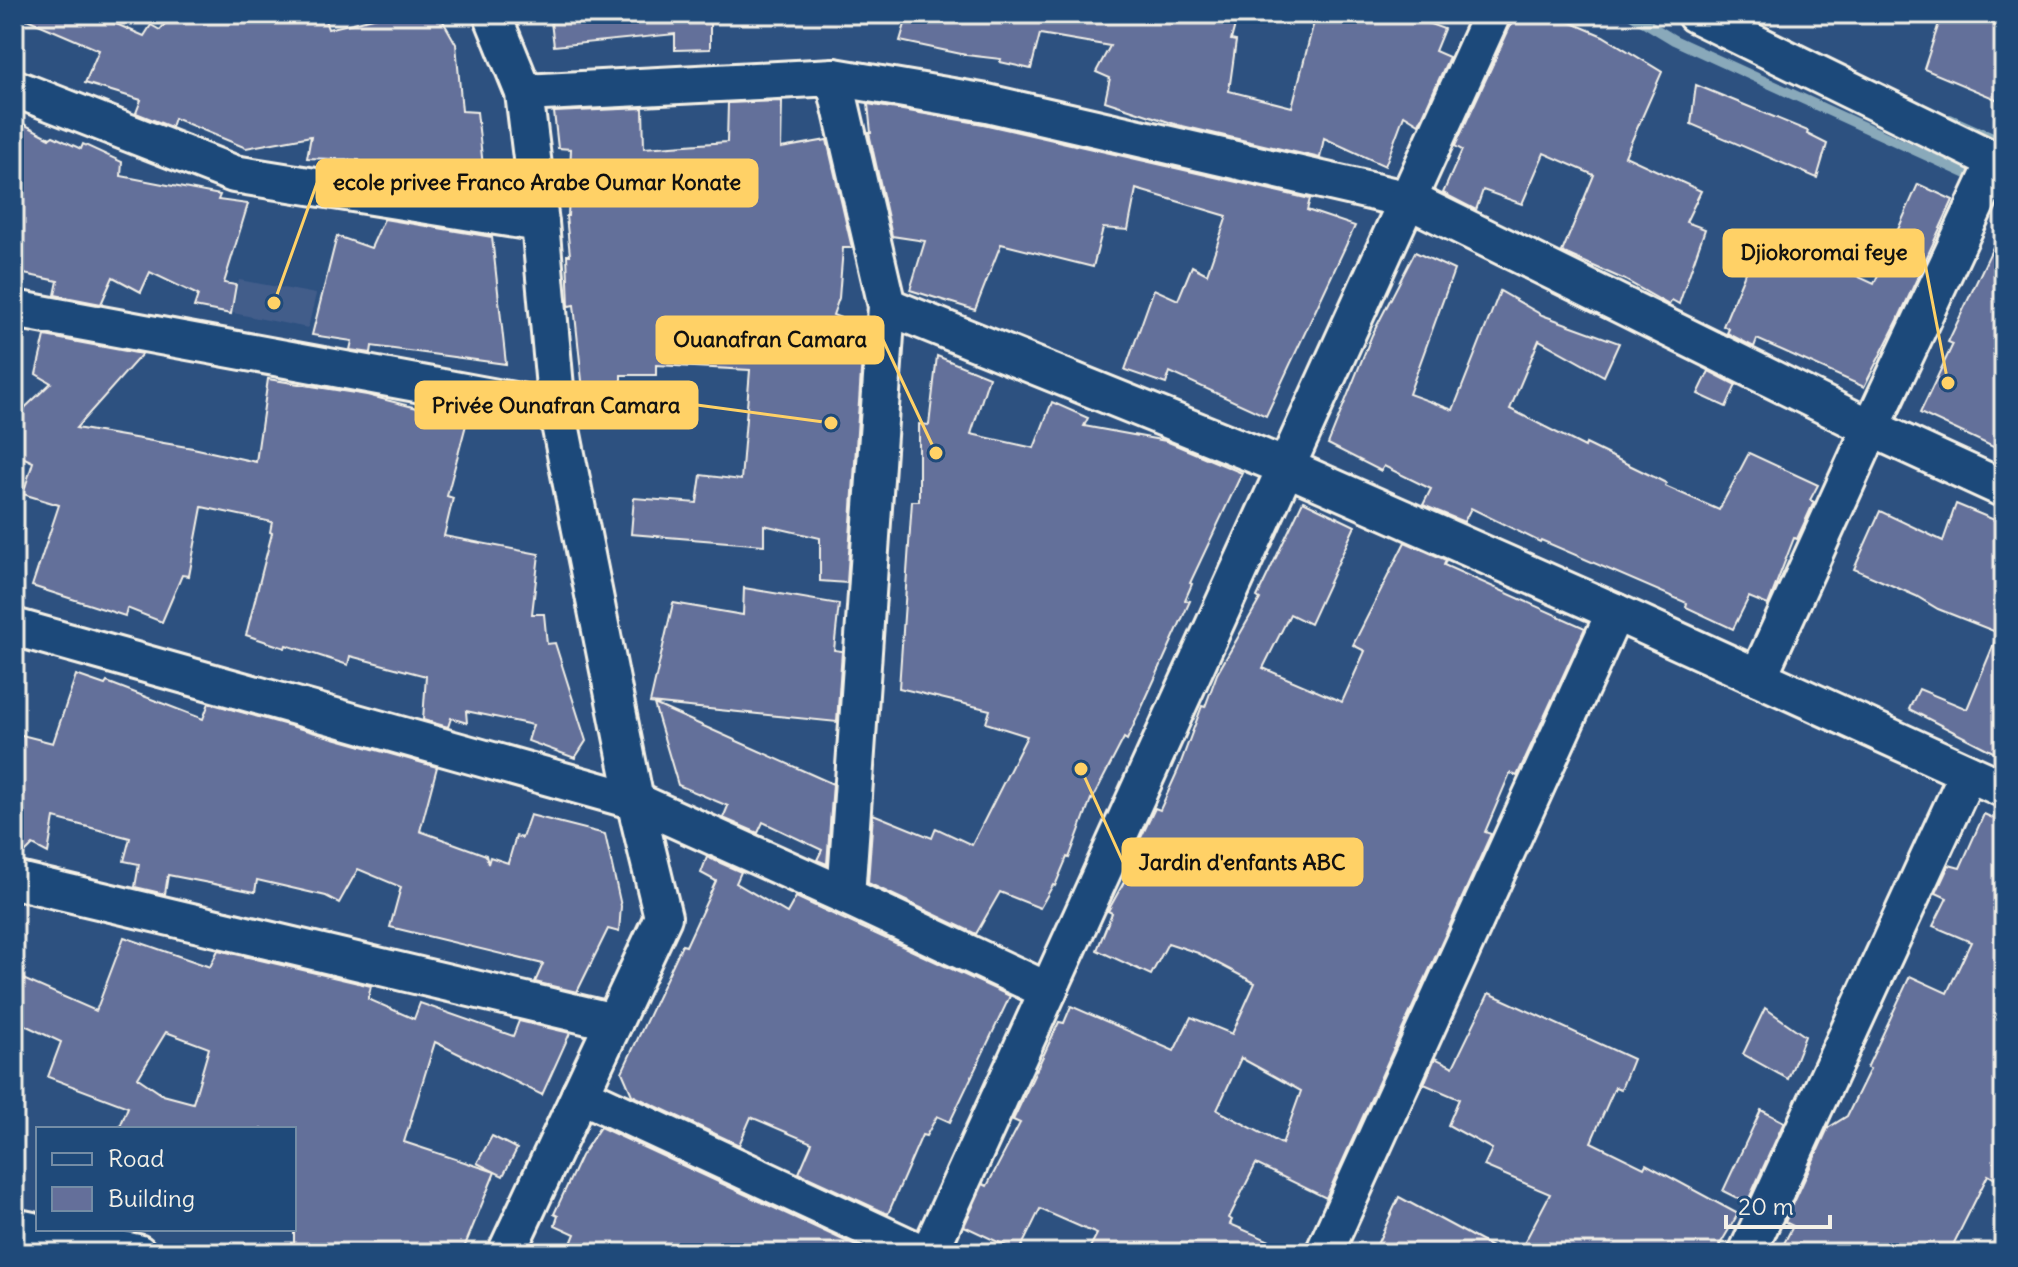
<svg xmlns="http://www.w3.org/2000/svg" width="2018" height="1267" font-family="Delius,sans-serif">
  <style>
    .built { fill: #425d8a }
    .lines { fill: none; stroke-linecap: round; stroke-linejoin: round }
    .stream { stroke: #89a9ba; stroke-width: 10 }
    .building { fill: #646f9a; stroke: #f4f1e8; stroke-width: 2; fill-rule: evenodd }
    .minor-casing { stroke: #f4f1e8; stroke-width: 42 }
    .minor { stroke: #1f4a7a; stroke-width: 36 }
    .leader { fill: none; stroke: #ffd166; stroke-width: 3 }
    .callout-dot { fill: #ffd166; stroke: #1f4a7a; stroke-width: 3 }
    .callout { fill: #ffd166; stroke: #ffd166; stroke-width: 3 }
    .callout-label { font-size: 22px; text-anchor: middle; font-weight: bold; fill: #111 }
  </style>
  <rect width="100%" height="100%" fill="#2d5180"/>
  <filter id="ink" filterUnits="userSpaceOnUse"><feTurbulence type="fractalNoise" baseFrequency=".0125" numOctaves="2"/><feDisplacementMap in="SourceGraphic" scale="16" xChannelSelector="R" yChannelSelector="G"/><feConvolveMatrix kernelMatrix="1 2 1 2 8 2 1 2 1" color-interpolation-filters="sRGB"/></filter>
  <g filter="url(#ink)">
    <path class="built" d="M239 280 316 294 308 328 233 313Z"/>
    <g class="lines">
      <g class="stream">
        <path d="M1631 14 1674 40 2004 191"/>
        <path d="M1950 119 2004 143"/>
      </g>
    </g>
    <g class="building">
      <path d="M15 14H93L144 36 151 25 160 30 173 14H323L328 29 390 14H439L456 44 462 111 477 112 486 193 395 178 398 165 360 168 359 160 307 158 311 136 246 148 174 118 171 127 136 113 141 100 85 83 99 50Z"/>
      <path d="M550 14H710V49L675 50V34L554 46Z"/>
      <path d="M908 14H1185L1235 25 1231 40 1236 41 1229 91 1292 107 1316 14H1403L1444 29 1435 51 1449 57 1419 124 1404 115 1385 166 1324 138 1320 158 1178 125 1105 101 1110 78 1096 72 1110 46 1040 34 1031 69 1000 62 1001 59 966 55 900 41Z"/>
      <path d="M1516 14H1551L1603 36 1662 72 1625 156 1701 191 1686 222 1705 229 1679 304 1672 300 1669 305 1625 280 1562 252 1594 175 1544 153 1522 204 1483 190 1476 210 1443 193 1462 150 1455 146Z"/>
      <path d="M1942 14H2004V85L1998 100 1924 69Z"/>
      <path d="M1696 85 1808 131 1807 134 1827 144 1817 178 1691 124Z"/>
      <path d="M782 101 781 148 827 140 852 248H843L839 298 833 315 864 327 847 583 820 581V538L764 525V545L631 534 634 498 697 503 701 475 741 480 750 370 656 365V375H621V410L585 409 574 305 569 306 567 255H570L566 216H568L571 149 558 148 554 112 643 108 644 148 727 142 728 103Z"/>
      <path d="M868 104 983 124 1310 199 1307 210 1355 226 1266 416 1170 372 1166 384 1125 370 1154 289 1178 300 1192 266 1207 274 1227 216 1136 189 1128 230 1103 228 1093 267 1001 244 975 310 910 290 925 241 892 236 869 133H871Z"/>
      <path d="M14 119 50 138 53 136 81 149 83 144 122 162 121 176 220 195 218 200 248 204 224 283 236 285 231 314 194 307 198 295 150 272 141 292 113 277 101 304 55 295 58 281 14 272Z"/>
      <path d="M1918 184 1953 200 1898 320 1864 387 1757 339 1754 347 1727 333 1729 329 1723 326 1762 232 1874 284Z"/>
      <path d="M384 219 492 237 506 364 372 346 371 353 350 350 352 341 312 335 337 236 371 248Z"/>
      <path d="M2004 224V452L1920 413 1953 344 1948 342Z"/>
      <path d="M1415 252 1454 270 1409 394 1453 410 1500 291 1542 315 1619 343 1604 376 1539 340 1510 409 1585 447 1586 444 1656 478 1666 483 1665 486 1719 510 1749 453 1818 485 1810 500 1814 502 1797 539 1794 538 1768 605 1749 597 1733 629 1686 607 1687 603 1541 540 1540 542 1471 508 1464 522 1423 505 1431 489 1384 466 1381 471 1328 444 1372 335Z"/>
      <path d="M45 336 142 354 76 428 193 448 256 462 268 379 367 395 467 421 447 496 453 498 444 536 539 554 532 614H544L547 644 555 643 586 741 575 758 528 741 533 725 466 711 467 723 451 718 448 727 423 720 426 676 350 656 348 665 286 645 285 648 246 635 272 533 270 532 272 522 202 507 189 576 182 575 162 622 127 608 125 616 32 586 59 505 23 494 33 462 14 453V418L51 383 36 374Z"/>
      <path d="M937 356 989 377 971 434 1034 448 1052 402 1088 418 1084 426 1166 441 1242 473 1190 583 1192 584 1185 600 1190 601 1157 674 1127 740 1124 738 1092 800 1091 799 1069 858 1067 857 1055 886 1053 885 1040 908 1000 892 976 934 868 883 873 814 932 838 936 828 972 845 1027 736 986 723 990 710 899 688 912 501H919V424L929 425Z"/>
      <path d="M1709 371 1736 385 1726 407 1698 394Z"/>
      <path d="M1303 501 1355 526 1310 624 1290 614 1263 668 1342 702 1365 651 1353 645 1405 542 1446 560 1444 565 1585 628 1517 776 1510 773 1485 832 1491 834 1326 1198 1256 1164 1229 1218 1232 1220 1230 1224 1298 1253H1087L1097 1234 1040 1209 1019 1252 964 1226 983 1184 987 1186 1020 1123 1013 1120 1059 1022 1064 1023 1071 1006 1174 1051 1191 1017 1232 1034 1255 983 1198 953 1168 943 1151 975 1097 950 1112 913 1108 911 1137 858 1132 856 1137 846 1155 808 1160 810 1178 770 1202 706 1205 707 1217 674 1260 599 1257 597ZM1241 1058 1301 1091 1282 1144 1217 1110Z"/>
      <path d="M1956 504 2004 524V612L1996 632 1938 609 1916 596 1854 569 1880 511 1943 541Z"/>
      <path d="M744 588 839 604 834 650 842 651 837 722 650 703 673 603 743 615Z"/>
      <path d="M2003 622 2004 729 1995 753 1909 709 1919 689 1967 709Z"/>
      <path d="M76 675 105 685 107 682 203 719 209 703 437 767 420 831 486 855 488 864 490 857 508 863 516 836 522 838 530 815 605 834 621 906 619 932 608 929 577 992 535 982 543 964 390 927 401 887 358 869 339 903 326 896 257 880 255 892 168 875 165 894 135 887 139 864 124 861 130 838 54 818 48 853 33 845 18 860H14V830L20 807 14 805V733L53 743Z"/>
      <path d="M654 704 833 784 827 864 817 860 822 850 763 822 758 833 723 818 728 806 678 785Z"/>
      <path d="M1984 814 2004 823V1184L1988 1175 1949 1253H1779L1793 1226 1785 1222 1828 1128 1847 1116 1870 1069 1867 1068 1910 976 1947 993 1971 942 1933 926 1947 898 1936 893 1949 865 1960 868Z"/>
      <path d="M707 857 741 872 736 883 787 913 796 897 1010 996 950 1122 937 1116 926 1136 922 1135 888 1214 799 1173 812 1143 751 1117 739 1145 632 1095 622 1072 682 945 686 946 716 881 701 873Z"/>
      <path d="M124 937 210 967 218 950 371 986 368 999 414 1019 420 1003 513 1036 519 1021 570 1033 542 1095 435 1042 404 1142 495 1172 462 1253H294V1129H119L128 1107 48 1077 61 1042 14 1020V975L96 1011ZM166 1032 209 1048 193 1103 163 1095 138 1078Z"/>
      <path d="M1489 993 1633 1059 1621 1089 1615 1087 1591 1142 1644 1168 1646 1164 1738 1214 1715 1253H1519L1550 1194 1484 1166 1492 1149 1448 1125 1459 1099 1424 1084 1435 1058 1453 1067Z"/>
      <path d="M1765 1008 1805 1036 1788 1079 1743 1054Z"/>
      <path d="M1761 1110 1784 1122 1747 1203 1723 1191Z"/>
      <path d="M600 1127 871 1253H567L575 1234 555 1225 558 1216 554 1214 581 1156Z"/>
      <path d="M492 1136 517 1149 503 1176 477 1163Z"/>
      <path d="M1399 1197 1503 1253H1373Z"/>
    </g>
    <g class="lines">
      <g class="minor-casing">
        <g id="minor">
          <path d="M492 14 524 93 540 223 557 409 635 801 663 917 506 1253"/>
          <path d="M1695 14 2004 165"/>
          <path d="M834 77 887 306 846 896"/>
          <path d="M14 88 234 174 540 223"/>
          <path d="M524 93 834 77 987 103 1409 200 1871 428 2004 489"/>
          <path d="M887 306 1286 467 1615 612 2004 789"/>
          <path d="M14 309 557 409"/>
          <path d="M14 627 635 801 846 896 1048 991"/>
          <path d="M1758 677 1871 428 1996 161"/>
          <path d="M14 880 614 1022"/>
          <path d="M580 1094 922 1253"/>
          <path d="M14 1227 138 1253"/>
          <path d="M929 1253 1492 14"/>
          <path d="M1324 1253 1615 612"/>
          <path d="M1747 1253 1968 773"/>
        </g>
      </g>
      <use href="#minor" class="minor"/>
    </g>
  </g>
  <path class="leader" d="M274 303L317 183M1948 383L1923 253M936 453L883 340M831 423L697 405M1081 769L1123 862"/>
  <g class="callout-dot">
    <circle cx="274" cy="303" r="8"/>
    <circle cx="1948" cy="383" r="8"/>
    <circle cx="936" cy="453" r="8"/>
    <circle cx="831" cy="423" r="8"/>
    <circle cx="1081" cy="769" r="8"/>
  </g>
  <g class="callout">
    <rect x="317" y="160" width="440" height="46" rx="8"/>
    <rect x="1724" y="230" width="199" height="46" rx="8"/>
    <rect x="657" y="317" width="226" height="46" rx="8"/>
    <rect x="416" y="382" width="281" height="46" rx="8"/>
    <rect x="1123" y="839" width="239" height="46" rx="8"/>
  </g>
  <g class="callout-label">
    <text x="537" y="190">ecole privee Franco Arabe Oumar Konate</text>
    <text x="1824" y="260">Djiokoromai feye</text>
    <text x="770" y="347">Ouanafran Camara</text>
    <text x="556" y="413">Privée Ounafran Camara</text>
    <text x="1242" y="870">Jardin d'enfants ABC</text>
  </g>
  <rect width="2018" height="1267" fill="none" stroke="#1f4a7a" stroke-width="48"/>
  <rect x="24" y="24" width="1970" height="1219" fill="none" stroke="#f4f1e8" stroke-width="3" filter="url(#ink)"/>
  <rect x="36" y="1127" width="260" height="104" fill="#1f4a7a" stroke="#748da6" stroke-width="2"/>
  <rect x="52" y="1153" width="40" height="12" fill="#1f4a7a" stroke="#748da6" stroke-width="2"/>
  <text x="108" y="1167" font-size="24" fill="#f4f1e8">Road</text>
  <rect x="52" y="1187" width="40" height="24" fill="#646f9a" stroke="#748da6" stroke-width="2"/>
  <text x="108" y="1207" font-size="24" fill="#f4f1e8">Building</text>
  <path d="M1726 1215v12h104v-12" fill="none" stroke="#f4f1e8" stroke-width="4"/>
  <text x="1738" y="1215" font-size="24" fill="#f4f1e8" stroke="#1f4a7a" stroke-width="6" paint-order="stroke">20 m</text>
</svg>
